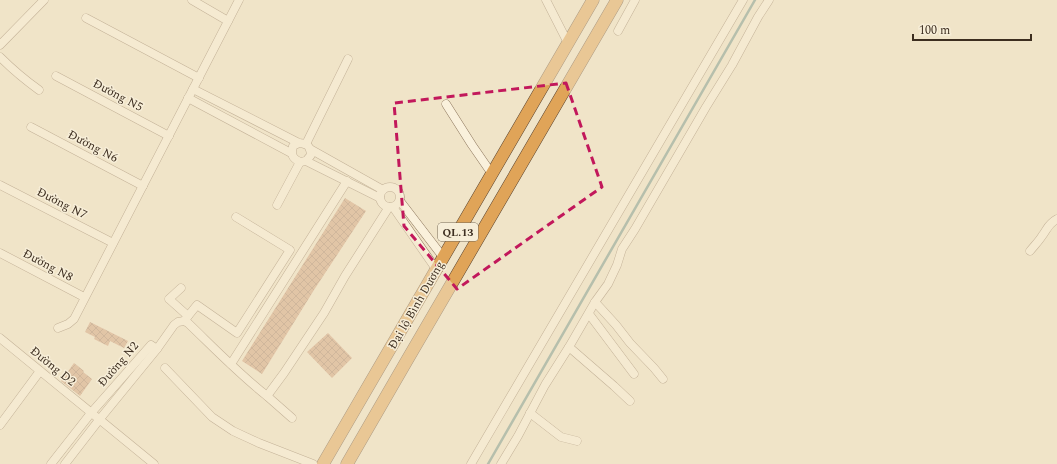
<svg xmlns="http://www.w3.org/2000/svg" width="1057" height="464" font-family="Spectral,serif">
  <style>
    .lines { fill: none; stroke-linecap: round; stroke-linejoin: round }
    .stream { stroke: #6f938a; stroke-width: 2.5 }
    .building { fill: url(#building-cross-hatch) }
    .minor-casing { stroke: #8d765c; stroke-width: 9 }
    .highway-casing { stroke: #5b4430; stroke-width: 13 }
    .minor { stroke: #faf1dc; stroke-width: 8 }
    .highway { stroke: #e0a458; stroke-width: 12 }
    .marked { fill: none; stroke: #c2185b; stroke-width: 3; stroke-dasharray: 8 5; stroke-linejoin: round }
    .labels { text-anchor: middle; stroke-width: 3; stroke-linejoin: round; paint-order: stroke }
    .shield { fill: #f7eed8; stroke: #756857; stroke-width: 1 }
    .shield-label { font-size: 11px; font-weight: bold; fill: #3d2e20 }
    .street-label { font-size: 12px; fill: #3d2e20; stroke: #f7eed8 }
  </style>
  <defs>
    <pattern id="building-cross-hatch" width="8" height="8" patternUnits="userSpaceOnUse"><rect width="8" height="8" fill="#cf9f7d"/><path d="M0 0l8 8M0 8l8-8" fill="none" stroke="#a98266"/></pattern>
  </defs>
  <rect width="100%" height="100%" fill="#f0e4c8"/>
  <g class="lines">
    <path class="stream" d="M488 464 755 0"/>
  </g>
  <g class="building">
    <path d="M345 198 366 211 314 290 262 374 242 361Z"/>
    <path d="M90 322 128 341 124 348 110 341 108 346 94 339 95 337 85 332Z"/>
    <path d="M328 333 352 358 332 378 307 352Z"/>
    <path d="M74 363 84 371 83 372 92 379 80 396 61 381Z"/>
  </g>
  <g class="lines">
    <g class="minor-casing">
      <g id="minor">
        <path d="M192 0 228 21"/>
        <path d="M546 0 568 43"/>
        <path d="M86 18 199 78"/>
        <path d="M618 31 635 0"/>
        <path d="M0 45 44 0"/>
        <path d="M0 57C12 69 25 80 39 90"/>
        <path d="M56 76 169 136"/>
        <path d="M193 89 299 143C308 144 310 146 311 155L306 161 300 162C292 158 291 155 293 146L299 143"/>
        <path d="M188 98 291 153"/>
        <path d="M446 104 472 145 492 174"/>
        <path d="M31 127 143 186"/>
        <path d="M306 144 348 59"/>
        <path d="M310 149 383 190"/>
        <path d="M306 161 380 198"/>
        <path d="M0 185 113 243"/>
        <circle cx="390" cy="197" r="10"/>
        <path d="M400 201 443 257"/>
        <path d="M277 205 300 162"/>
        <path d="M393 207 436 269"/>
        <path d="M1030 251C1034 246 1039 241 1042 236 1048 228 1048 224 1057 219"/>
        <path d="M0 253 84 297"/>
        <path d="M181 288 169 299 188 316"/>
        <path d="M595 302 616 325 630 343 654 368 663 379"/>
        <path d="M589 314 634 374"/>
        <path d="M184 321 197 305 237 333 290 250 236 217"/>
        <path d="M58 328 68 324 74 319 239 0"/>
        <path d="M0 338 154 464"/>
        <path d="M569 347 614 386 630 401"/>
        <path d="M231 364 347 181"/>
        <path d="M165 368 212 417 233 431 259 443 313 464"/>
        <path d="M267 396 292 418"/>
        <path d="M530 413 561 437 577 441"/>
        <path d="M0 425 40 371"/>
        <path d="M51 464 91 413 151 345 157 349"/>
        <path d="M65 464 99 420 157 349 174 325 178 322 184 321 188 323C214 348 239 374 267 396L284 373 324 313 345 276 389 207"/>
        <path d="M471 464 743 0"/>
        <path d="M501 464 518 436 545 385 569 347 595 302 608 284 617 265 622 249 635 229 706 107 732 65 758 17 769 0"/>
      </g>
    </g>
    <g class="highway-casing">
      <g id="highway">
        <path d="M323 464 593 0"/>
        <path d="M347 464 406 362 617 0"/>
      </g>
    </g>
    <use href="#minor" class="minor"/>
    <use href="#highway" class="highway"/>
  </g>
  <path d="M0 0H1057V464H0ZM566 83 602 187 457 289 404 226 394 103Z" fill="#f0e4c8" fill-opacity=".55" fill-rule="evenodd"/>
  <path class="marked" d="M566 83 602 187 457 289 404 226 394 103Z"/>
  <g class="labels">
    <rect class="shield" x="438" y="223" width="40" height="18" rx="3"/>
    <g class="shield-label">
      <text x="458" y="236">QL.13</text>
    </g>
    <g class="street-label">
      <text transform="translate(118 95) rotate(28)" y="4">Đường N5</text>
      <text transform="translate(93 146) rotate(28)" y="4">Đường N6</text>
      <text transform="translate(62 203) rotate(27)" y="4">Đường N7</text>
      <text transform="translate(48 265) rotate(28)" y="4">Đường N8</text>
      <text transform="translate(416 305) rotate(-60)" y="4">Đại lộ Bình Dương</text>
      <text transform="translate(118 364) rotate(-49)" y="4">Đường N2</text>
      <text transform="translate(53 366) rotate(39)" y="4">Đường D2</text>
    </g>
  </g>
  <path d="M913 34v6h118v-6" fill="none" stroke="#3d2e20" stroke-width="2"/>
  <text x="919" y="34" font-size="12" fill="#3d2e20" stroke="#f7eed8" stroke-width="3" paint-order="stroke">100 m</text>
</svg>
